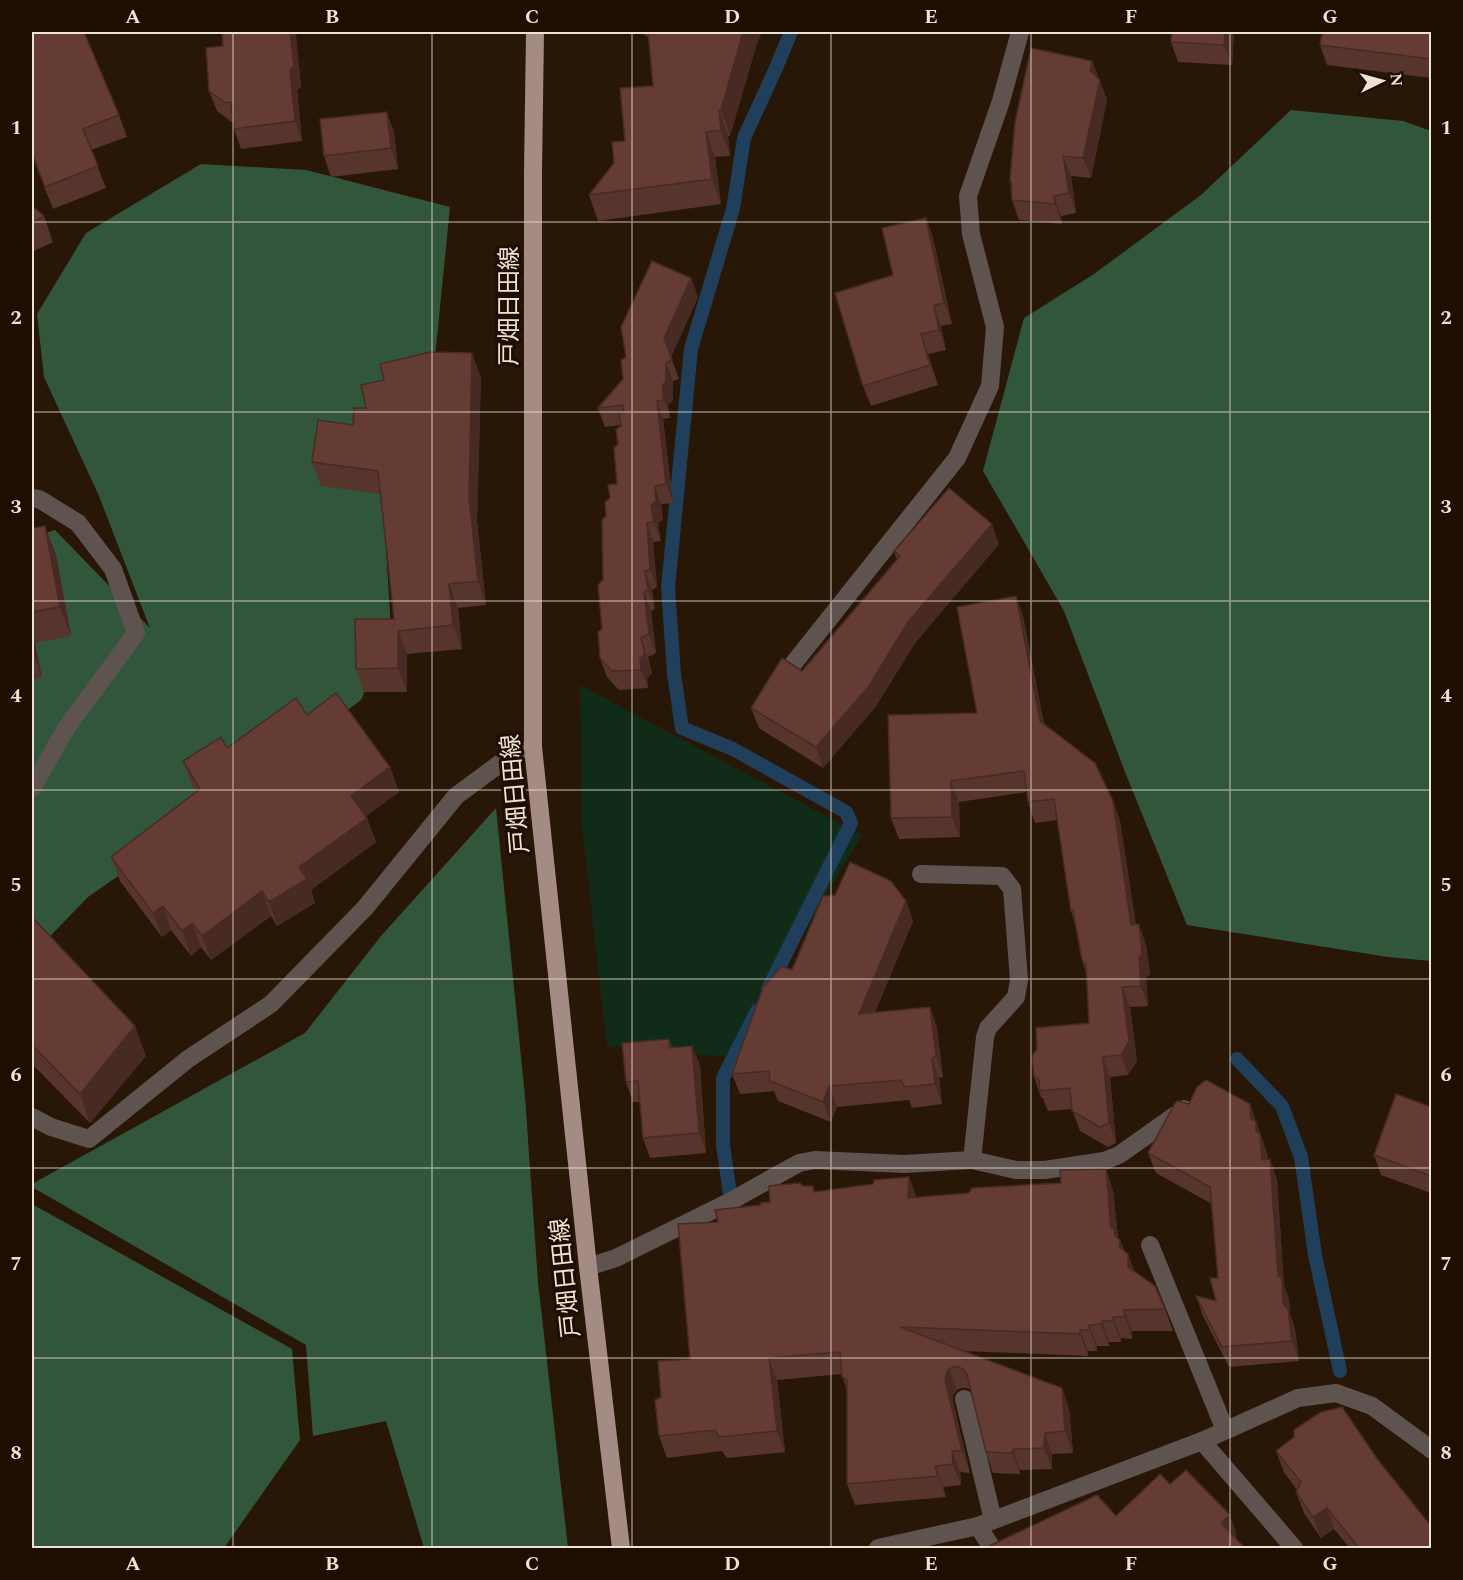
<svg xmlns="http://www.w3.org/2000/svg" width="1463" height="1580" font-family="Spectral,'Noto Sans JP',serif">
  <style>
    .green { fill: #102c19 }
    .forest { fill: #32563c }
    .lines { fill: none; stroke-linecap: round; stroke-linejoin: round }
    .stream { stroke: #1f3f5a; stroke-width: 14 }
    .minor { stroke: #5f534f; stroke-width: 18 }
    .major { stroke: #a48b83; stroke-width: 18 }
    .wall { fill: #57342c }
    .shaded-wall { fill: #472a24 }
    .building { fill: #653c33; stroke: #472a24; stroke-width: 1.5 }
    .grid { fill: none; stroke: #eee2d8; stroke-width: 1.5; stroke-opacity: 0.55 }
    .labels { text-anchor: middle; stroke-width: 6; stroke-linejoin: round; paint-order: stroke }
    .street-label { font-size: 24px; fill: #eee2d8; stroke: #1e0e01 }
    .neatline { fill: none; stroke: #eee2d8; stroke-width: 2 }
    .grid-label { font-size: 20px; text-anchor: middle; font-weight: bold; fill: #eee2d8 }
  </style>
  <rect width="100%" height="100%" fill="#281707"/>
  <path class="green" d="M580 685 862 835 729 1057 607 1046 582 824Z"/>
  <g class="forest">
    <path d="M1291 110 1403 121 1431 131V961L1388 957 1187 925 1125 772 1064 611 983 471 1024 318 1094 274 1201 195Z"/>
    <path d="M201 164 306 170 450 207 434 367 376 388 391 629 361 700 183 831 88 897 32 955V537L55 530 150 628 99 496 44 377 37 314 86 233Z"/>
    <path d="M496 808 525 1097 538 1282 568 1548H424L386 1421 313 1436 306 1345 32 1187V1184L305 1033 381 936Z"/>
    <path d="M32 1204 292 1349 300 1440 224 1548H32Z"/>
  </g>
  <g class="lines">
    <g class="stream">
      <path d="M768 989 851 823 846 812 733 749 682 728 674 674 668 588 691 349 733 209 744 138 776 68 791 32"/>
      <path d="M1237 1059 1282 1106 1301 1157 1315 1255 1340 1371"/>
      <path d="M731 1201 723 1145V1078L757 1011"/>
    </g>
    <g class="minor">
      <path d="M32 498 39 499 78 523 113 569 136 633 67 727 32 788"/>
      <path d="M793 664 957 458 990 386 995 327 971 234 968 196 1001 101 1020 32"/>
      <path d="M32 1117 51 1127 89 1139 188 1059 271 1004 365 908 456 796 502 762 533 747"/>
      <path d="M972 1160 1016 1170H1045L1104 1161 1119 1155 1184 1109"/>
      <path d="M1150 1245 1225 1430"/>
      <path d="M588 1267 616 1258 731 1201 799 1163 815 1160 904 1164 972 1160 985 1037 988 1028 1016 997 1019 980 1012 889 1002 876 921 874"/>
      <path d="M964 1399 993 1520"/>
      <path d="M1202 1441 1294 1548"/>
      <path d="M978 1526 992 1548"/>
      <path d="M878 1548 978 1526 1202 1441 1298 1398 1336 1393 1372 1406 1432 1450"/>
    </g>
    <path class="major" d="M535 32 533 171V747L588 1267 621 1548"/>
  </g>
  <g class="wall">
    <path d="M32 32 119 115 127 137 91 150 106 188 53 209 32 156Z"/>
    <path d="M222 32H295L301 87 297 90 302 141 241 149 234 129 233 123 217 111 209 91 223 46Z"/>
    <path d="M638 32H762L757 43 730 136H728L730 156 715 157 721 204 598 221 589 195 614 163 653 86 649 37Z"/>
    <path d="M1234 32 1232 65 1178 62 1171 42Z"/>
    <path d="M1431 32V78L1327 65 1320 45Z"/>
    <path d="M1092 61 1107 100 1091 178 1071 176 1076 213 1061 216 1062 224 1019 220 1012 200V185L1010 180Z"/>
    <path d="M394 132 398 169 331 177 324 156Z"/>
    <path d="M32 206 44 216 53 242 32 252Z"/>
    <path d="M926 218 933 238 952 324 941 326 946 350 928 354 938 385 871 406 863 386 893 275Z"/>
    <path d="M698 297 671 357 679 379 673 381V400L668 405 670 418 663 419 673 503 661 504 663 520 658 523 661 541 653 542 657 587 652 590 655 609 651 611 656 653 648 657 652 673 647 678 648 688 619 690 607 677 600 658 606 516 610 498 617 484 621 426 620 425 605 427 598 408Z"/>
    <path d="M481 377 477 521 486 605 458 608 462 649 407 654V692H364L356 669 394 619 381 494 321 486 312 462 353 425 366 408Z"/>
    <path d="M32 528 56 555 71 636 35 643 42 678 32 680Z"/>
    <path d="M999 544 915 643 876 706 823 768 759 728 751 708 802 671 897 560 894 551Z"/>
    <path d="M1023 616 1044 724 1113 801 1120 821 1136 925 1146 945 1150 974 1146 977 1148 1006 1130 1007 1137 1061 1128 1075 1110 1077 1116 1143 1108 1147 1080 1131 1072 1109 1048 1111 1043 1098 1041 1097 1034 1077 1089 1023 1086 973 1082 960 1075 924 1071 911 1057 820 1035 823 1028 802 1027 792 959 802 960 837 899 839 891 818 977 713Z"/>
    <path d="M307 715 390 767 399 792 366 816 376 842 311 890 315 903 277 926 271 916 211 960 201 947 191 956 171 930 162 937 120 881 111 857 196 792 192 785 183 761 227 748Z"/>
    <path d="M906 901 913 921 875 1012 930 1007 937 1028 943 1077 939 1078 942 1104 912 1108 909 1100 837 1107 831 1122 778 1101 774 1091 740 1094 732 1074 792 970Z"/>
    <path d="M32 917 146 1056 90 1123 32 1064Z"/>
    <path d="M669 1039 672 1048 692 1046 700 1066 706 1153 650 1158 643 1138 640 1102H633L626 1082Z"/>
    <path d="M1189 1104H1250L1267 1153 1268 1160 1270 1159 1277 1180 1284 1286 1289 1299 1290 1314 1295 1329 1299 1361 1229 1367 1203 1316 1196 1296 1216 1301 1218 1278 1212 1204 1156 1173 1148 1153Z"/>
    <path d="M1431 1107V1193L1381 1175 1374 1155Z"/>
    <path d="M803 1186 815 1192 916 1197 1113 1190 1118 1238 1120 1240 1124 1251 1135 1272 1165 1309 1173 1331H1132V1339L1121 1338V1342H1109V1346H1097V1351H1088V1356L963 1351 1062 1388 1069 1409 1073 1453 1052 1454V1469L1020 1470V1474L993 1473 986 1452 971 1390 967 1388H961L957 1390 953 1395V1402L970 1473 960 1472 961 1485 943 1487 946 1497 855 1505 847 1484V1391L842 1374 777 1380 785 1452 727 1458 722 1451 667 1458 659 1436 661 1397 690 1359 718 1222 770 1202Z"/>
    <path d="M1276 1451 1378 1460 1431 1548H1350L1334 1529 1321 1538 1304 1513 1296 1492 1297 1490 1284 1472Z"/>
  </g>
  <g class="shaded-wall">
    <path d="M290 32H295L296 33 301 87 297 90 302 141 295 121 290 70Z"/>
    <path d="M743 32H762L757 43 730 136 721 110Z"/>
    <path d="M1225 32H1234L1232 65 1224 45Z"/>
    <path d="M1092 61 1107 100 1091 178 1083 158 1090 71Z"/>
    <path d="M719 110 728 136 730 156 721 130Z"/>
    <path d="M387 112 394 132 398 169 391 148Z"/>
    <path d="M706 132 715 157 721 204 712 179Z"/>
    <path d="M1063 156 1071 176 1076 213 1069 193Z"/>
    <path d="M1054 196 1061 216 1062 224 1055 204Z"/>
    <path d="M926 218 933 238 952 324 944 303Z"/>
    <path d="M691 278 698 297 671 357 679 379 664 338Z"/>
    <path d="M934 305 941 326 946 350 939 330Z"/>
    <path d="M921 334 928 354 938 385 930 365Z"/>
    <path d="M472 353 481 377 477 521 486 605 478 581 469 497Z"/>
    <path d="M666 363 673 381V400L668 405 670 418 664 400 662 386Z"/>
    <path d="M657 401 663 419 673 503 666 484Z"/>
    <path d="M655 486 661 504 663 520 658 523 661 541 654 522 651 505Z"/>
    <path d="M647 523 653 542 657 587 650 569Z"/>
    <path d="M992 524 999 544 915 643 876 706 823 768 816 747 908 622Z"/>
    <path d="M45 526 56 555 71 636 60 607Z"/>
    <path d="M645 571 652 590 655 609 648 590Z"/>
    <path d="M449 584 458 608 462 649 453 625Z"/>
    <path d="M644 592 651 611 656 653 649 634Z"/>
    <path d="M1016 596 1023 616 1047 742 1040 721Z"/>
    <path d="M398 631 407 654V692L398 668Z"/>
    <path d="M32 632 35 643 42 678 32 649Z"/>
    <path d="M641 638 652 673 647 678 648 688 641 670Z"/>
    <path d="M390 767 399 792 360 820 351 796Z"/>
    <path d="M951 781 959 802 960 837 952 817Z"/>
    <path d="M1113 801 1120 821 1139 946 1131 925Z"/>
    <path d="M367 818 376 842 311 890 315 903 277 926 269 902 299 867Z"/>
    <path d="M262 891 271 916 211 960 202 936Z"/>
    <path d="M906 901 913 921 866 1034 859 1014Z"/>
    <path d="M163 906 171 930 162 937 153 913Z"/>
    <path d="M192 923 201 947 191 956 182 931Z"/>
    <path d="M1139 924 1146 945 1150 974 1146 977 1148 1006 1141 986 1139 957Z"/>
    <path d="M1122 987 1130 1007 1137 1061 1128 1075 1121 1055Z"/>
    <path d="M930 1007 937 1028 943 1077 936 1056Z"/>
    <path d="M135 1026 146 1056 90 1123 80 1094Z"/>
    <path d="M692 1046 700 1066 706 1153 699 1133Z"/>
    <path d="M1103 1057 1110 1077 1116 1143 1109 1123Z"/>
    <path d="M932 1058 939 1078 942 1104 935 1084Z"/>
    <path d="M829 1086 837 1107 831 1122 823 1102Z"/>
    <path d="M1250 1104 1267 1153 1269 1180 1262 1160 1251 1119Z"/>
    <path d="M1270 1159 1277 1180 1284 1286 1289 1299 1290 1314 1295 1329 1299 1361 1292 1341 1278 1276Z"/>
    <path d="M1106 1169 1113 1190 1118 1238 1120 1240 1128 1261 1127 1268 1111 1228Z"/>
    <path d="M909 1177 917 1198H908Z"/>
    <path d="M1128 1254 1136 1275 1128 1267Z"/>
    <path d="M1124 1310 1132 1331V1339L1125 1317Z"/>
    <path d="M1113 1317 1121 1338V1342L1113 1321Z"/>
    <path d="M1102 1321 1109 1342V1346L1101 1324Z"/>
    <path d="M1089 1325 1097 1346V1351L1090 1330Z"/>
    <path d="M1080 1330 1088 1351V1356L1080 1334Z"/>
    <path d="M769 1358 777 1380 785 1452 777 1431Z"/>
    <path d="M949 1369 957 1390 953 1395V1402L970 1473 962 1451 945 1380 946 1374Z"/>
    <path d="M1062 1388 1069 1409 1073 1453 1065 1431Z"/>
    <path d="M1045 1433 1052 1454V1469L1044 1448Z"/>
    <path d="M1013 1449 1020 1470V1474L1012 1453Z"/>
    <path d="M952 1451 960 1472 961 1485 953 1464Z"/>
    <path d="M935 1466 943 1487 946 1497 938 1476Z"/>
    <path d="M1327 1508 1334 1529 1321 1538 1313 1517Z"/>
    <path d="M1230 1515 1237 1536 1229 1544 1221 1523Z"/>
  </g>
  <g class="building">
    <path d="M32 32H84L119 115 83 129 98 166 45 187 32 153Z"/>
    <path d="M222 32H290L294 66 290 70 295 121 234 129 231 102 226 103 209 91 206 48 223 46Z"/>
    <path d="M648 32H743L721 110H719L721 130 706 132 712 179 589 195 614 163 612 142 625 141 620 88 653 86Z"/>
    <path d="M1172 32H1225L1224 45 1171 42Z"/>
    <path d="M1322 32H1431V59L1320 45Z"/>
    <path d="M1031 48 1092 61 1090 71 1100 80 1083 158 1063 156 1069 193 1054 196 1055 204 1012 200 1011 182 1010 180 1015 122Z"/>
    <path d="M387 112 391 148 324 156 320 119Z"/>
    <path d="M32 206 44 216 32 223Z"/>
    <path d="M926 218 944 303 934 305 939 330 921 334 930 365 863 386 835 293 893 275 882 228Z"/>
    <path d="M652 261 691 278 664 338 672 360 666 363V381L662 386 664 400 657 401 666 484 655 486 656 501 651 505 654 522 647 523 650 569 645 571 648 590 644 592 649 634 641 638 645 654 640 659 641 670 612 671 600 658 598 632 602 629 598 585 603 580 602 520 606 516 605 502 610 498 608 485 617 484 614 448 618 444 616 429 621 426 619 412H624L623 405 598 408 623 379 621 360 626 357 621 327Z"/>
    <path d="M430 352 472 353 469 497 478 581 449 584 453 625 398 631V668L356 669 355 619H394L378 471 312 462 318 420 353 425 354 408H366L361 385 384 380 380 364Z"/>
    <path d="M949 488 992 524 908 622 869 686 816 747 751 708 782 658 802 671 900 556 894 551Z"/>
    <path d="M45 526 60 607 32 612V528Z"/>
    <path d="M1016 596 1040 721 1095 763 1113 801 1131 925 1139 924 1142 954 1139 957 1141 986 1122 987 1129 1041 1121 1055 1103 1057 1109 1123 1100 1127 1072 1111 1070 1088 1040 1091 1039 1080 1034 1077 1032 1056 1037 1049 1036 1028 1089 1023 1086 965 1082 960 1073 910 1071 911 1054 799 1028 802 1024 771 951 781 952 817 891 818 888 715 977 713 957 607Z"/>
    <path d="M336 693 390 767 351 796 367 818 299 867 307 879 269 902 262 891 202 936 192 923 182 931 163 906 153 913 111 857 200 789 183 761 221 737 227 748 296 698 307 715Z"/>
    <path d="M850 862 891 881 906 901 859 1014 930 1007 936 1056 932 1058 935 1084 905 1087 901 1080 829 1086 823 1102 770 1081 769 1071 732 1074 763 987 782 966 792 970 823 896 835 895Z"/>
    <path d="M32 917 135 1026 80 1094 32 1045Z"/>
    <path d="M669 1039V1048L692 1046 699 1133 643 1138 638 1081 626 1082 622 1043Z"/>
    <path d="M1206 1080 1250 1104 1251 1119 1256 1121V1132L1260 1133 1262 1160 1270 1159 1278 1276 1282 1279 1283 1304 1288 1309 1292 1341 1222 1347 1196 1296 1216 1301 1210 1278H1218L1210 1187 1148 1153 1175 1103 1178 1101 1189 1104 1197 1087Z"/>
    <path d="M1396 1094 1431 1107V1176L1374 1155Z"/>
    <path d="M1106 1169 1111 1228H1114L1115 1236 1120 1240 1119 1247 1128 1254V1267L1155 1286 1165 1309 1124 1310 1125 1317H1113V1321H1102L1101 1324 1089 1325 1090 1330H1080V1334L900 1327 1062 1388 1065 1431 1045 1433 1044 1448 1013 1449 1012 1453 986 1452 967 1375 964 1370 959 1367H953L949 1369 946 1374 945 1380 962 1451H952L953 1464 935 1466 938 1476 847 1484V1380L842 1377 840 1352 769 1358 777 1431 719 1437 715 1430 659 1436 655 1400 661 1397 658 1361 690 1359 678 1224 718 1222 715 1210 761 1205 760 1203 770 1202 769 1186 800 1183 803 1186H813L814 1192 873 1184 874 1180 909 1177 908 1198 969 1193 972 1188 1061 1183 1060 1170Z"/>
    <path d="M1342 1407 1378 1460 1431 1526V1548H1359L1327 1508 1313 1517 1296 1492 1301 1482 1276 1451 1294 1437V1430L1321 1412Z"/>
    <path d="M1186 1470 1230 1515 1221 1523 1245 1548H985L1097 1495 1116 1516 1160 1474 1170 1484Z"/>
  </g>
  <path class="grid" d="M233 32V1548M432 32V1548M632 32V1548M831 32V1548M1031 32V1548M1230 32V1548M32 222H1432M32 412H1432M32 601H1432M32 790H1432M32 979H1432M32 1168H1432M32 1358H1432"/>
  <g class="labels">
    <g class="street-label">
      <text transform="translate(509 306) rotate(-90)" y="8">戸畑日田線</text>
      <text transform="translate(515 794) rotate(-95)" y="8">戸畑日田線</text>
      <text transform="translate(565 1278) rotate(-96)" y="8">戸畑日田線</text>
    </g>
  </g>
  <rect width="1463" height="1580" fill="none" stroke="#1e0e01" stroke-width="66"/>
  <g transform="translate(1382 81) rotate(85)" stroke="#1e0e01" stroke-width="4.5" paint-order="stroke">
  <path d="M0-4.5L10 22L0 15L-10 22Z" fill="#eee2d8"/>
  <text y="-9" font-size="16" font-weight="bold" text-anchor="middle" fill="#eee2d8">N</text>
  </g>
  <rect x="33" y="33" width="1397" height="1514" class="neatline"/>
  <g class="grid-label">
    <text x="133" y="23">A</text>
    <text x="332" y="23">B</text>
    <text x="532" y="23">C</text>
    <text x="732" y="23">D</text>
    <text x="931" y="23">E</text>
    <text x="1131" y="23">F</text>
    <text x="1330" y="23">G</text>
    <text x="16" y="134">1</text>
    <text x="1446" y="134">1</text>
    <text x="16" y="324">2</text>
    <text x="1446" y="324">2</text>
    <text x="16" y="513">3</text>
    <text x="1446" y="513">3</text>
    <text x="16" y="702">4</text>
    <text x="1446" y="702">4</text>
    <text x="16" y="891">5</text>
    <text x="1446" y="891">5</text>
    <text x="16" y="1081">6</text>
    <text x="1446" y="1081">6</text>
    <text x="16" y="1270">7</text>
    <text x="1446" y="1270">7</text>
    <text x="16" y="1459">8</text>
    <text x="1446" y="1459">8</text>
    <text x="133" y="1570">A</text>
    <text x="332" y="1570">B</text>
    <text x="532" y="1570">C</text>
    <text x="732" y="1570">D</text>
    <text x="931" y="1570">E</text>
    <text x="1131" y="1570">F</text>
    <text x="1330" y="1570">G</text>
  </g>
</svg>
